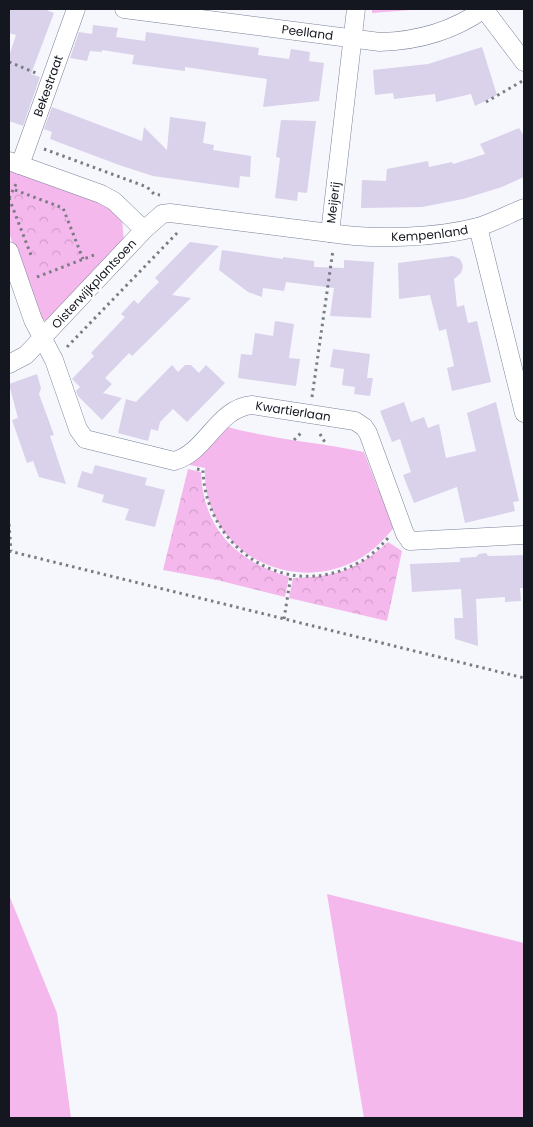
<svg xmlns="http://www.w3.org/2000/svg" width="533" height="1127" font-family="Poppins,sans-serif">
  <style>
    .green { fill: #f5b8ec }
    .forest { fill: url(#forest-crowns) }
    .building { fill: #dad1eb }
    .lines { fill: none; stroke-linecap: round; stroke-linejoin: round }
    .street-casing { stroke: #7a8299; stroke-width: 19 }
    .path { stroke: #797c83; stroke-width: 3; stroke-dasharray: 2.5 4; stroke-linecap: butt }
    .street { stroke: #fff; stroke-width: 18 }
    .labels { text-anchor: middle; stroke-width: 4.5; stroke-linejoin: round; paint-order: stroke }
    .street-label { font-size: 12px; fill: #14171f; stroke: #fff }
  </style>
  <defs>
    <pattern id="forest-crowns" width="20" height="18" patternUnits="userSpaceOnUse" patternTransform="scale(1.25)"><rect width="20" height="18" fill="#f5b8ec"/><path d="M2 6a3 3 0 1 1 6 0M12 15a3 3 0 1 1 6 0" fill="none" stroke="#d19dca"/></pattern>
  </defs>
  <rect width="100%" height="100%" fill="#f5f7fd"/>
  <g class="green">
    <path d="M9 168 106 203 122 220 124 241 49 321 42 320 37 312 9 233Z"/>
    <path d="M224 426C270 439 317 442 364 452L378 489 385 494 396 525C383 541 369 556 349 564 281 593 202 546 205 468L190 465 191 461Z"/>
    <path d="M327 894 524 943V1118H364Z"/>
    <path d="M9 895 57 1013 71 1118H9Z"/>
  </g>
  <g class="forest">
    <path d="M372 9H424L372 13Z"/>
    <path d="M15 192 62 209 81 257 43 273 39 271 12 200Z"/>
    <path d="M188 469 201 472C203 529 236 561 289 577L285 597 217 580 163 570Z"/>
    <path d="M388 542 402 551 387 621 289 598 293 578C335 577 357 570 388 542Z"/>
  </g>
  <g class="building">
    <path d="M9 9H44L54 13 31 74 40 77 23 126 9 121V56L16 35 9 33Z"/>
    <path d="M93 25 118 28 116 37 145 41 146 32 259 48 258 55 289 59 291 49 310 52 309 61 324 63 319 101 263 107 267 79 185 67V71L132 64 134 55 102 50V52L90 51 87 61 70 58 79 32 92 34Z"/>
    <path d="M482 47 497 95 475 106 471 94 436 102 435 94 394 99 393 93 375 95 373 70 428 64Z"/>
    <path d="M52 107 142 141 144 127 167 150 170 117 206 122 203 143 214 145 213 150 251 156 250 177 240 176 239 188 153 176 119 165 50 139 52 132 44 129Z"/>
    <path d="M281 120 316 121 307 193 298 192 297 201 275 198 280 158 276 157Z"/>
    <path d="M519 128 524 136V177L502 187 463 199 422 207 361 208 362 180 386 181 387 169 428 161 429 167 452 162 453 164 485 154 480 144Z"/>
    <path d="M190 242 219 246 172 295 191 298 132 356 129 353 105 378 112 384 103 393 122 398 102 420 78 396 76 391 80 387 72 379 94 356 91 353 125 317 121 314 134 300 138 304 148 293 159 282 155 278Z"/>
    <path d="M222 250 283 259V257L314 261V267L344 268V260L374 262 371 318 330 316 334 288 286 282 284 291 263 288 262 297 248 292 219 270Z"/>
    <path d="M453 256 460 259 463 266 461 273 454 279 457 307 464 305 468 323 477 321 491 382 452 391 447 368 454 366 446 329 439 331 430 295 399 299 398 263Z"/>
    <path d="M275 321 294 324 289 358 300 359 296 386 238 378 241 354 252 355 255 333 273 336Z"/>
    <path d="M333 349 370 354 367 378H373L370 396 354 394 355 387 342 385 344 369 330 367Z"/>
    <path d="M172 365 178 372 185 365H191L199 373 206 365 225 383 187 422 173 409 160 422 158 431 151 429 148 441 118 433 126 399 136 402Z"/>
    <path d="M37 374 41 388 39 394 54 435 50 436 66 484 39 477 33 461 27 463 12 420 18 418 9 384Z"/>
    <path d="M404 402 411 422 424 417 428 428 439 424 446 458 476 451 467 413 496 402 519 501 513 502 515 511 465 523 457 487 414 503 403 475 411 472 400 439 392 442 380 411Z"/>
    <path d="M95 465 147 478 145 485 165 490 155 527 125 520 129 509 102 502 104 495 77 487 82 471 92 474Z"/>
    <path d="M486 553 488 556 524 555V588H520L521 601 505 602V597L476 599 478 646 455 639 454 618H463L461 589 412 592 410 564 460 562V558L476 557 479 554Z"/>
  </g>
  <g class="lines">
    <g class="street-casing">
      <g id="street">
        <path id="s1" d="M124 9 380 42C418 41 453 31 484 9"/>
        <path d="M484 9 524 62"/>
        <path d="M9 161 101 194 114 201 144 230 26 355 9 364"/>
        <path id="s2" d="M20 165 76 9"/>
        <path d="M478 227 524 413"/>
        <path id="s3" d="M144 230 162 214 170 213 330 233 356 9"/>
        <path id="s4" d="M330 233C373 240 436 238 478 227 494 222 509 214 524 208"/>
        <path id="s5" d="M9 251 33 320 54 360 78 429 85 439 174 461C206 453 217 408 252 405L355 421 364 427 368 433 405 534 410 541 524 535"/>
      </g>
    </g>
    <g class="path">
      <path d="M9 62 36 73"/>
      <path d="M486 102 524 80"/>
      <path d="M44 149 147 187 154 194 160 195"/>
      <path d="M15 190 63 208 83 259"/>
      <path d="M9 198 31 255"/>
      <path d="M9 198 17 182"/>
      <path d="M37 277 94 255 96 257"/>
      <path d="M67 347 179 231"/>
      <path d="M312 397 333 250"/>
      <path d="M320 434 326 444"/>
      <path d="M294 440 303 431"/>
      <path d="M197 469 203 470C205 547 285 602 356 564 369 558 379 548 388 538"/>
      <path d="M9 524 11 551"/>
      <path d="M9 551 524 678"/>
      <path d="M284 619 291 575"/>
    </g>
    <use href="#street" class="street"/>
  </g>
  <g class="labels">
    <g class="street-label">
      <text dy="4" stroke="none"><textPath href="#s1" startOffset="185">Peelland</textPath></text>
      <text dy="4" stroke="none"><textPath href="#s2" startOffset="84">Bekestraat</textPath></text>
      <text dy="4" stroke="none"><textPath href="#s3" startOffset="224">Meijerij</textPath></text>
      <text dy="4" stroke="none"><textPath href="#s4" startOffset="100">Kempenland</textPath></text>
      <text transform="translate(94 284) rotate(-47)" y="4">Oisterwijkplantsoen</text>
      <text dy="4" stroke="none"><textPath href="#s5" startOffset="435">Kwartierlaan</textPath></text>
    </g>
  </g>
  <rect width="533" height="1127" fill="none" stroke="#14171f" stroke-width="20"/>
</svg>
